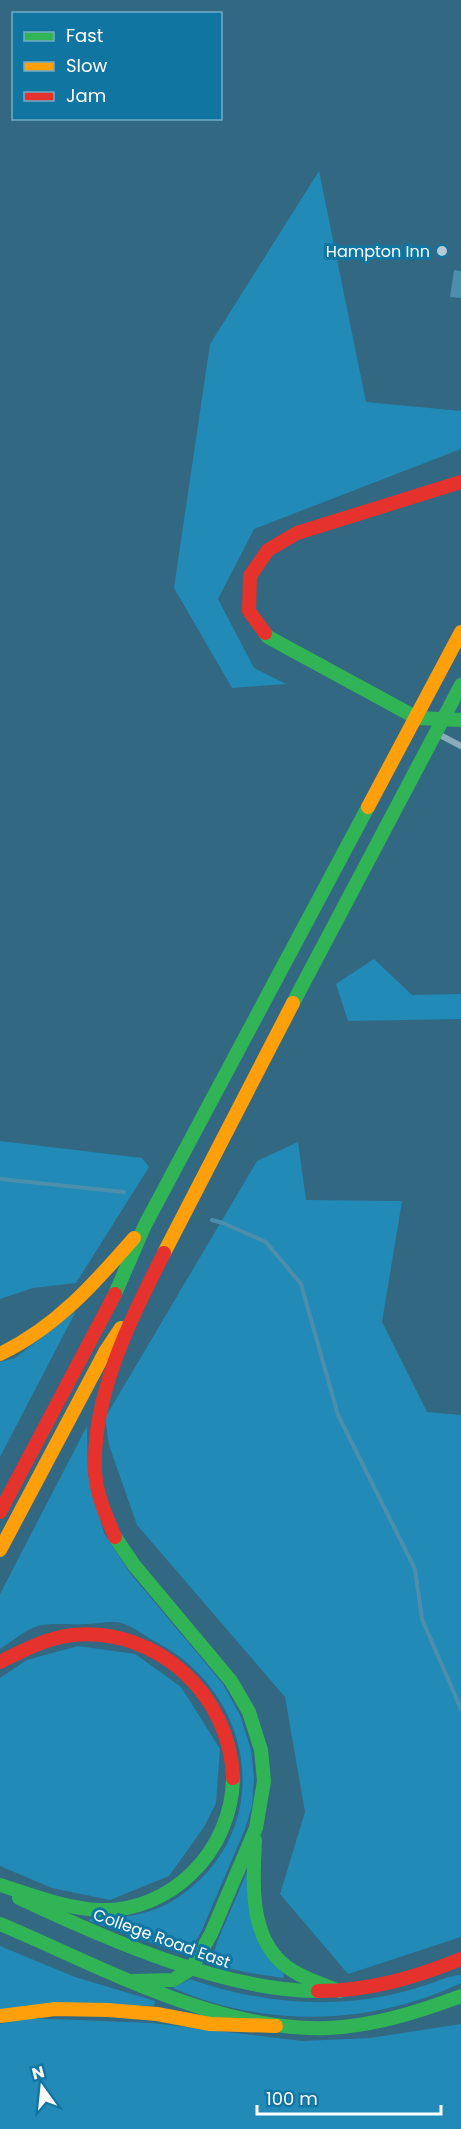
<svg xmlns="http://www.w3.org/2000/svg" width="461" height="2129" font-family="Poppins,sans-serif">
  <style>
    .green { fill: #228ab7 }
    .water { fill: #4d8eac }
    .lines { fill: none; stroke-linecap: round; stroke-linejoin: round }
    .stream { stroke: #4d8eac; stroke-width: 4 }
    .street { stroke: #8babb9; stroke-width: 6 }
    .fast { stroke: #30b455; stroke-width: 14 }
    .slow { stroke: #ff9f0a; stroke-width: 14 }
    .jam { stroke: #e5322d; stroke-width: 14 }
    .poi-dot { fill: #b7cad3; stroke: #1175a2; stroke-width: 2 }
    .labels { text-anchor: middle; stroke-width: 6; stroke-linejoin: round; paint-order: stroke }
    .poi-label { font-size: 16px; fill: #fff; stroke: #1175a2; text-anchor: end }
    .street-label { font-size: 16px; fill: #fff; stroke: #1175a2 }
  </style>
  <rect width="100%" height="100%" fill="#326881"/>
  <g class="green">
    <path d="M319 171 366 402 461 411V449L254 529 218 599 254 668 286 684 232 688 174 588 210 344Z"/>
    <path d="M374 959 412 995 461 994V1019L348 1021 336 984Z"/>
    <path d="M0 1141 142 1158 149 1167 76 1283 33 1288 0 1299Z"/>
    <path d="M298 1142 306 1200 402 1201 382 1322 427 1412 461 1415V1937L348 1974 280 1894 305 1812 285 1697 137 1525 109 1445 105 1418 257 1161Z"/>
    <path d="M76 1311 0 1457V1362L15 1358Z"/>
    <path d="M87 1426 88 1475 104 1533 130 1573 223 1684 240 1715 251 1750 254 1778 252 1806 245 1829 202 1930C195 1943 191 1952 174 1951L89 1921 90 1919C119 1918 149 1916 174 1900 276 1836 259 1697 158 1643 146 1637 133 1626 121 1623 111 1620 95 1624 85 1624 72 1625 46 1622 35 1627 23 1632 11 1642 0 1649V1594Z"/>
    <path d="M78 1646 135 1654 181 1687 220 1749 216 1803 204 1827 169 1876 110 1900 52 1888 0 1866V1678L27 1660Z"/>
    <path d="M247 1872 284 1976 283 1978 245 1972 211 1964 217 1942Z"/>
    <path d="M0 1946 75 1977 155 2001 154 2006 0 2010Z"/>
    <path d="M461 1975V1983C371 2026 264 2028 173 1988L190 1979C256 2002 322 2009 390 1995 402 1992 414 1989 426 1985 438 1981 448 1976 461 1975Z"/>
    <path d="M25 2018 153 2023 302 2041 370 2038 461 2024V2129H0V2024Z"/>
  </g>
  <path class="water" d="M454 270 461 271V298L450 297Z"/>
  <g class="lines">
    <g class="stream">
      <path d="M0 1179 124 1192"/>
      <path d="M212 1220 223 1223 266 1242 301 1284 338 1415 415 1569 422 1619 461 1709"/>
    </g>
    <path class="street" d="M438 734 461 746"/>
    <g class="fast">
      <path d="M265 633 268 637 417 718 461 720"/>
      <path d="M293 1003 461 685"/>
      <path d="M115 1294 145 1225 368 807"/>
      <path d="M115 1537 134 1565 231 1681 249 1712 261 1750 264 1781 256 1828 211 1934 191 1969 173 1980 134 1981"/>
      <path d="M255 1840C253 1885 248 1944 293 1971 307 1980 324 1985 340 1991"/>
      <path d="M0 1885C32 1895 64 1908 98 1910 171 1913 232 1851 233 1778"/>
      <path d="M19 1898C104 1938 223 1991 318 1991"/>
      <path d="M0 1924C100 1966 217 2032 328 2028 374 2026 418 2012 461 1996"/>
    </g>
    <g class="slow">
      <path d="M368 807 461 632"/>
      <path d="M164 1253 293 1003"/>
      <path d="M0 1354C56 1327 94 1284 134 1238"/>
      <path d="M0 1550 105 1352 121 1328"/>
      <path d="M0 2016 55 2009 108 2010 157 2014 210 2024 276 2026"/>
    </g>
    <g class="jam">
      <path d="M265 633 249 611 250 576 268 550 297 533 461 482"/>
      <path d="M0 1512 115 1294"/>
      <path d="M115 1537C106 1516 96 1493 95 1471 92 1394 131 1319 164 1253"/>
      <path d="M0 1662C24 1650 46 1638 73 1635 158 1627 230 1695 233 1778"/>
      <path d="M318 1991C369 1991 414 1978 461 1959"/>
    </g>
  </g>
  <circle class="poi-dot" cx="442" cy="251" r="6"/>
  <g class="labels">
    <g class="poi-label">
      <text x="430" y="257">Hampton Inn</text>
    </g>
    <g class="street-label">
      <text transform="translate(162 1938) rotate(20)" y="6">College Road East</text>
    </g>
  </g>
  <rect x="12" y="12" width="210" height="108" fill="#1175a2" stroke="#70acc7" stroke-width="1.5"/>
  <rect x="24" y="32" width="30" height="9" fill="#30b455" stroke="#70acc7" stroke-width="1.5"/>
  <text x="66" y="42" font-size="18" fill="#ffffff">Fast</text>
  <rect x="24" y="62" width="30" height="9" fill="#ff9f0a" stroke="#70acc7" stroke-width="1.5"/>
  <text x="66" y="72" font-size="18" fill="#ffffff">Slow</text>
  <rect x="24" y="92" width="30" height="9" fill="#e5322d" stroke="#70acc7" stroke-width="1.5"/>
  <text x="66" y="102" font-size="18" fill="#ffffff">Jam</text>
  <g transform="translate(42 2087) rotate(345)" stroke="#1175a2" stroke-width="4.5" paint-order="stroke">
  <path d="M0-4.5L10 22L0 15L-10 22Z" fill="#ffffff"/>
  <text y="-9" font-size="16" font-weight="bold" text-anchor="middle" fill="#ffffff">N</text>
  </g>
  <path d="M257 2105v9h184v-9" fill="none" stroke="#ffffff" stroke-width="3"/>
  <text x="266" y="2105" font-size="18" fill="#ffffff" stroke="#1175a2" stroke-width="4.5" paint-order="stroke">100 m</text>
</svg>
